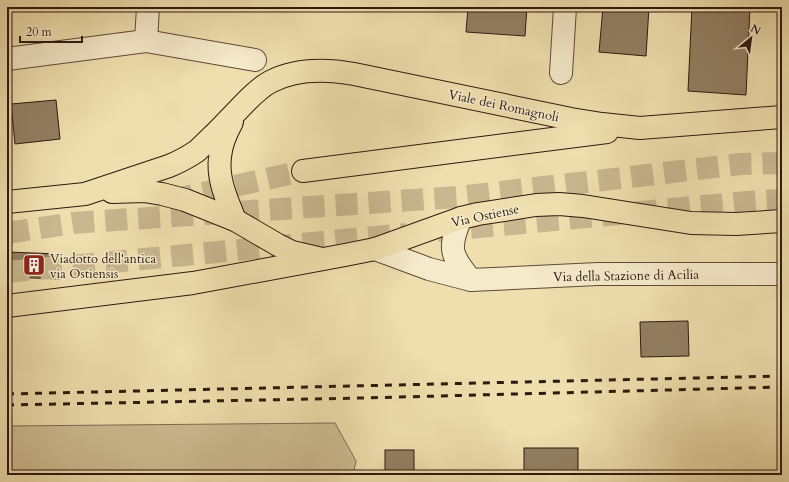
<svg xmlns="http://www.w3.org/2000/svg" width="789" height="482" font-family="Cardo,serif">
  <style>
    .green { fill: #cebd93; stroke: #7e6b52 }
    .building { fill: #928063; stroke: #2d1911 }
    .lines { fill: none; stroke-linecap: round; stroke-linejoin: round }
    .major-tunnel { stroke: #c8b78f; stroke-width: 22; stroke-dasharray: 22 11; stroke-linecap: butt }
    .minor-casing { stroke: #5e4a38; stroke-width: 24 }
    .major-casing { stroke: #2d1911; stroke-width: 24 }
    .minor { stroke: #f5eaca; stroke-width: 22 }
    .major { stroke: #efdfae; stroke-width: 22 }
    .rail { stroke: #2d1911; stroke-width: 3; stroke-dasharray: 7 7; stroke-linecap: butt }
    .labels { text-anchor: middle; stroke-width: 3; stroke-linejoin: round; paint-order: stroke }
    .street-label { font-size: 13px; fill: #2d1911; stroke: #f5eaca }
    .poi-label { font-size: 13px; fill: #2d1911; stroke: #f5eaca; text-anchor: start }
  </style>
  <rect width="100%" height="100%" fill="#efdfae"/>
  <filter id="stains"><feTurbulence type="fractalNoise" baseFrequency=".005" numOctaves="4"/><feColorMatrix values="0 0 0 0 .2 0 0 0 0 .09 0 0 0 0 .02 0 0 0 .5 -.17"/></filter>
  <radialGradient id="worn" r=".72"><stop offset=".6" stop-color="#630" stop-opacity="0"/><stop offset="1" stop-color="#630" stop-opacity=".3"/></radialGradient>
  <path class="green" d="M335 423 356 461 353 475H7V426Z"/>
  <g class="building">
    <path d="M468 7H527L525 36 466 32Z"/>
    <path d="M603 7H649L646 56 599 52Z"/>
    <path d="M692 7H750L746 95 688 91Z"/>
    <path d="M56 100 60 139 15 144 11 104Z"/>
    <path d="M7 252 60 254V279L7 277Z"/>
    <path d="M688 321 689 356 641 357 640 322Z"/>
    <rect x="524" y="448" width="54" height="27"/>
    <rect x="385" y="450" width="29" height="25"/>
  </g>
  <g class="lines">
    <g class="major-tunnel">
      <path d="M171 200 303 171"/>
      <path d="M438 231 746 202 782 200"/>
      <path d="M7 233 73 223 458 197 741 164 782 163"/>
      <path d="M7 272 406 234"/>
    </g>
    <g class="minor-casing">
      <g id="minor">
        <path d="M146 41 148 7"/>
        <path d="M7 59 146 41 255 60"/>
        <path d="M561 73 565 7"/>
        <path d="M375 249 429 269 471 280C450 255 448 248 461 218"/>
        <path d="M471 280 598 274H782"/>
      </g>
    </g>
    <g class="major-casing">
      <g id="major">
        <path d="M232 122C226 133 221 144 220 157 217 179 227 200 235 220"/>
        <path d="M303 171 607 132"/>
        <path d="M112 192 144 191 162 194 185 200 235 220 278 245 292 252 318 258"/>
        <path d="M7 202 85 194 169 166C179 162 188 157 197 151 211 138 225 124 238 110 248 100 257 89 270 82 296 68 326 69 354 74L571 119 602 124 640 128 782 117"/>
        <path d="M7 306 193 283 345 255 375 249 461 218 478 214 536 205 559 204 583 206 691 223 736 224 782 221"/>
      </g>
    </g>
    <use href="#minor" class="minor"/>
    <use href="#major" class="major"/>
    <g class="rail">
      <path d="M7 394 782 376"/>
      <path d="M7 405 363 398 782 387"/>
    </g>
  </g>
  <defs>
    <g id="building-square" transform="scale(1.15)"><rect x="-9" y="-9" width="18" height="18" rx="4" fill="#8f2418" stroke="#f5eaca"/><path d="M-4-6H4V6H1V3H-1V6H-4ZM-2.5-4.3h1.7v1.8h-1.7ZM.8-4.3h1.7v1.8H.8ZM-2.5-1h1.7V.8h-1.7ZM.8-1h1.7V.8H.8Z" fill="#fff"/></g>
  </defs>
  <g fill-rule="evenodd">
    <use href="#building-square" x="34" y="265"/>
  </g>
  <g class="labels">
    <g class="street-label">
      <text transform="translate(504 105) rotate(12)" y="5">Viale dei Romagnoli</text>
      <text transform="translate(485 215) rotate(-12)" y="5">Via Ostiense</text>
      <text transform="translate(626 275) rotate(-1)" y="5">Via della Stazione di Acilia</text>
    </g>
    <g class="poi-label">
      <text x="50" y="263">Viadotto dell'antica<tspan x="50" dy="15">via Ostiensis</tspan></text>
    </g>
  </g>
  <rect width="789" height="482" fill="none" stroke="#efdfae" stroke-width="24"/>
  <rect x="8" y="8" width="773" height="466" fill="none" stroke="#2d1911" stroke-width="2"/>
  <rect x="12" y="12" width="765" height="458" fill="none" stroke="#2d1911"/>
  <g transform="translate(751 38) rotate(29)" stroke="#f5eaca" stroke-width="3" paint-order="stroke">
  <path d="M0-3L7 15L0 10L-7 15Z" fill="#2d1911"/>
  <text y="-6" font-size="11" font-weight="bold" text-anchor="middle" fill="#2d1911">N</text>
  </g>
  <path d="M20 36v6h62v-6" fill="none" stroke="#2d1911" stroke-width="2"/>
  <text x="26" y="36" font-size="12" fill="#2d1911" stroke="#f5eaca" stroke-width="3" paint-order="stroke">20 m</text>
  <rect width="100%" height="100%" filter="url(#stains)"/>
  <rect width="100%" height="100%" fill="url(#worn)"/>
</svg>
